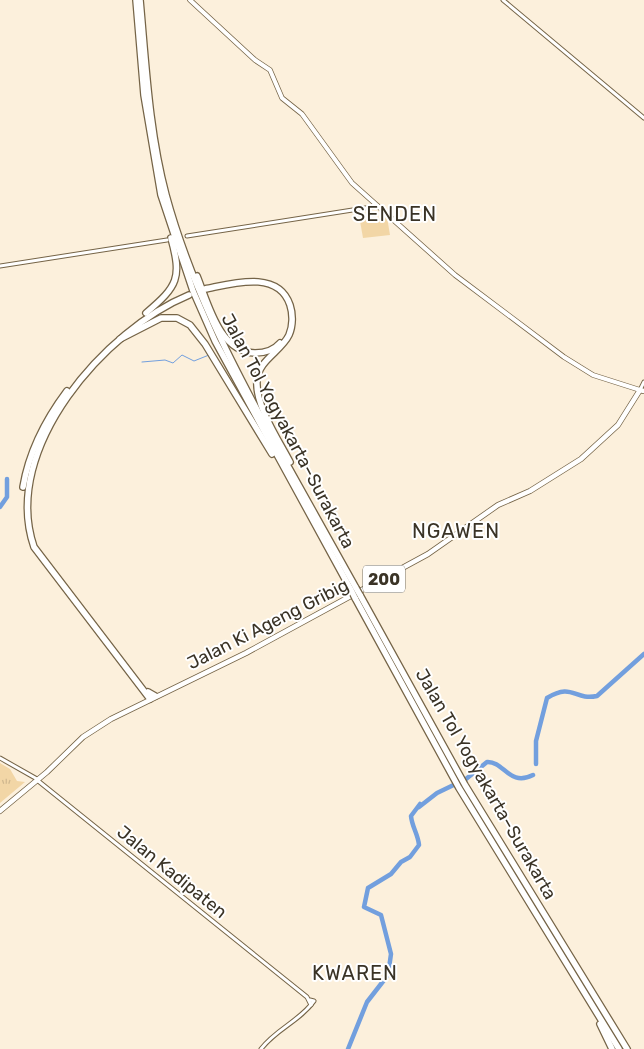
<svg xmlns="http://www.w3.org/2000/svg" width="644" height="1049" font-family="Rubik,sans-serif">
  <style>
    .park { fill: url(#park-tufts) }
    .pitch { fill: #f2d6a6 }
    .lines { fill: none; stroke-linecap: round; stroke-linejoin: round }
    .stream { stroke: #729fde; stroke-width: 1 }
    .river { stroke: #729fde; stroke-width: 4.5 }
    .tertiary-casing { stroke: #756447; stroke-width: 5 }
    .secondary-casing { stroke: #756447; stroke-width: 5.5 }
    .primary-casing { stroke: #756447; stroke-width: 6 }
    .motorway-casing { stroke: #756447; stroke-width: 8 }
    .tertiary { stroke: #fff; stroke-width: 3 }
    .secondary { stroke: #fff; stroke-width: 4 }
    .primary { stroke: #fff; stroke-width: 4.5 }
    .motorway { stroke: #fff; stroke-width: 5.5 }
    .motorway-bridge-casing { stroke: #756447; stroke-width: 8; stroke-linecap: butt }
    .motorway-bridge { stroke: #fff; stroke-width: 5.5 }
    .labels { text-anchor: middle; stroke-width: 4; stroke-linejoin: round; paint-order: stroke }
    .shield { fill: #fff; stroke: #757067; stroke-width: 1 }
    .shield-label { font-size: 16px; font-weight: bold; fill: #3a3326 }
    .street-label { font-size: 18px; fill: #3a3326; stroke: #fff }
    .quarter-label { font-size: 20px; letter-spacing: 1px; fill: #3a3326; stroke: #fff }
  </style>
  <defs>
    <pattern id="park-tufts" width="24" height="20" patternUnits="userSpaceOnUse" patternTransform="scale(1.25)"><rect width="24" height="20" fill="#f2d6a6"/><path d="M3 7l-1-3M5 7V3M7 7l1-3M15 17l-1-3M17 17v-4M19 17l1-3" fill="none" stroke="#d0b88f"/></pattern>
  </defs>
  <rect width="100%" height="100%" fill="#fcf0dc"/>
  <path class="park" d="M0 763 10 769 17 781 25 782 0 803Z"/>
  <path class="pitch" d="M387 217 390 235 363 238 360 221Z"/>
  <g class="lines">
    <g class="stream">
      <path d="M230 340 238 338"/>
      <path d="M142 362 165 360 173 363 182 355 194 361 209 355"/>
    </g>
    <g class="river">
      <path d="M0 507 7 497V479"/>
      <path d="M536 764V741L547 698C573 682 574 701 597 696L644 654"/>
      <path d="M419 807 437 793 466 779 487 762C504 761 509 787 533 775"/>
      <path d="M348 1049 367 1002 388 975 391 954 381 915 364 907 368 888 391 874 401 862 410 857 419 845C418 834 412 827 411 816L420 804"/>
    </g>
    <g class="tertiary-casing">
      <g id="tertiary">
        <path d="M503 0 644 118"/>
        <path d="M187 236 378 206"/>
        <path d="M0 266 167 240"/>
        <path d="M640 390 644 382"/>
        <path d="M0 758 37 779"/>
        <path d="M37 780 307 997 311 1005"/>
        <path d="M261 1049C276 1029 300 1021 314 1001L310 1000"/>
      </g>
    </g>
    <g class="secondary-casing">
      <path id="secondary" d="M190 0 255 60 270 70 282 98 302 114 352 183 455 275 564 357 593 375 640 390"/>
    </g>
    <g class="primary-casing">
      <path id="primary" d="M0 811 47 772 83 737 111 719 246 653 428 554 498 505 530 491 581 459 618 425 640 390 644 391"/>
    </g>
    <g class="motorway-casing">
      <g id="motorway">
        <path d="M136 0 144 95 161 195 193 291 215 341 351 590"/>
        <path d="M140 0C146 65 149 131 166 195 190 283 231 363 275 443 302 491 329 540 356 588"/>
        <path d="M197 276C208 303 219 352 255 353 264 353 274 350 280 343"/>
        <path d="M205 289C231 284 278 269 290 305 293 314 293 326 289 335 281 352 258 360 257 381 255 405 279 441 290 462"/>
        <path d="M146 313C178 286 182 278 171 238"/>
        <path d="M120 339 161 318H177L190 325 205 344 272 454"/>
        <path d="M23 487C29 452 46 419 67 391"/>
        <path d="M360 595 465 785 627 1049"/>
        <path d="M355 598 459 788 619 1049"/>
        <path d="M148 692 155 696"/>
        <path d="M150 699 34 547C0 448 106 329 189 295"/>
        <path d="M600 1024 612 1049"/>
      </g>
    </g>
    <use href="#tertiary" class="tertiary"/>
    <use href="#secondary" class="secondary"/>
    <use href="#primary" class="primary"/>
    <use href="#motorway" class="motorway"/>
    <g class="motorway-bridge-casing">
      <g id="motorway-bridge">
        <path d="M356 588 360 595"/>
        <path d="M351 590 355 598"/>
      </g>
    </g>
    <use href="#motorway-bridge" class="motorway-bridge"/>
  </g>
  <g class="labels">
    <rect class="shield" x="363" y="565.5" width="42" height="27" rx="4"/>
    <g class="shield-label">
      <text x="384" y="585">200</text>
    </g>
    <g class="street-label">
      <text transform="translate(288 431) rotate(62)" y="6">Jalan Tol Yogyakarta–Surakarta</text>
      <text transform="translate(268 624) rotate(-27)" y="6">Jalan Ki Ageng Gribig</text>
      <text transform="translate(486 784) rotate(60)" y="6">Jalan Tol Yogyakarta–Surakarta</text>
      <text transform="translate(172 872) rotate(39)" y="6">Jalan Kadipaten</text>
    </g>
    <g class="quarter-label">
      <text x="395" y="221">SENDEN</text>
      <text x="456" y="538">NGAWEN</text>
      <text x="355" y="980">KWAREN</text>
    </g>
  </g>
</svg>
